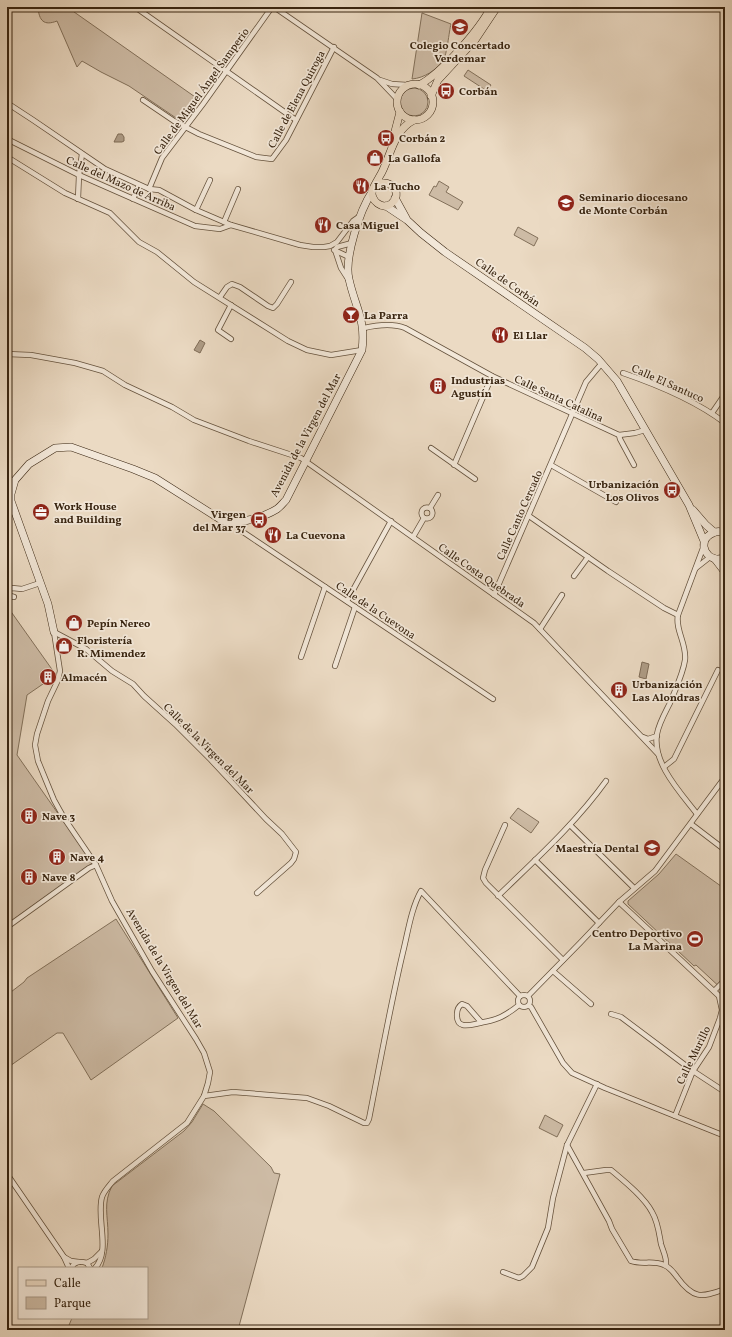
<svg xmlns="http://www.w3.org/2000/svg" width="732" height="1337" font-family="Vollkorn,serif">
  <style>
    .green { fill: #cdbba5; stroke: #82705a }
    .water { fill: #ae9c86; stroke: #7f6c57 }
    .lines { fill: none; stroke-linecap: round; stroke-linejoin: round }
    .street-casing { stroke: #65523d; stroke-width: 6 }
    .secondary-casing { stroke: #382410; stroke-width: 8 }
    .primary-casing { stroke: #382410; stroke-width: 8 }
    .street { stroke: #f2e7d8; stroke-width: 4.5 }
    .secondary { stroke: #f2e7d8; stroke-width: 7 }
    .primary { stroke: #ebdac3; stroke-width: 7 }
    .labels { text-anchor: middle; stroke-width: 3.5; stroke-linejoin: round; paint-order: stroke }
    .poi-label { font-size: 11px; font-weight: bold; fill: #382410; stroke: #f2e7d8; text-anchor: start }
    .street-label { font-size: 11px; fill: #382410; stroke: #f2e7d8 }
  </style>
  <rect width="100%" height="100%" fill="#ebdac3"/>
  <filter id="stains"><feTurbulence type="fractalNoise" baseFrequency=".005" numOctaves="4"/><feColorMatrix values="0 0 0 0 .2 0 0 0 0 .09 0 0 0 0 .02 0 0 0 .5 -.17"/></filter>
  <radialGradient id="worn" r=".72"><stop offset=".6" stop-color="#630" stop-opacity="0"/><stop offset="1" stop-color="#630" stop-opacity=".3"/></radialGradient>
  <g class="green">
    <path d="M38 7H67L198 99 192 106 191 105 188 108 190 110 183 120H179L129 86 101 72 82 61 77 67 57 21C44 26 39 21 38 7Z"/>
    <path d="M422 13 451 24C449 31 447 56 443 60 437 70 424 78 412 79Z"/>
    <path d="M468 70 491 85 487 91 464 76Z"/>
    <circle cx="414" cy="102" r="14"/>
    <path d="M439 181 449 187 446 192 463 202 458 210 429 195 434 186 436 187Z"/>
    <path d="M518 227 538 238 534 246 514 235Z"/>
    <path d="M7 606 56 675 27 695 17 755 92 862 91 864 7 924Z"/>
    <path d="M518 808 539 822 531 833 510 818Z"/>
    <path d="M676 854 725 889 724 991 696 965 694 966 628 904V901L659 874Z"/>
    <path d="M116 919 178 1018 91 1080 63 1033H57L7 1068V995L24 982 27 978Z"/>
    <path d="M203 1104 214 1111 271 1167 274 1173 280 1174 238 1330H67L72 1318H147V1268H102C106 1257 108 1246 108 1234 108 1216 103 1203 112 1186L184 1131 192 1122Z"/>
    <path d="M545 1115 563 1125 557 1137 539 1128Z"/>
  </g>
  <g class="water">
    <path d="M118 134H122L124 137V141L122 142H114Z"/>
    <path d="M200 340 205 343 200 353 194 350Z"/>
    <path d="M642 662 649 664 646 679 639 677Z"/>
  </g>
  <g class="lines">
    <g class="street-casing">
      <g id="street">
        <path d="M135 7 296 120"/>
        <path d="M274 7 377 78 397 99"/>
        <path d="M380 80 392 84 408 85"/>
        <path d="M143 100 174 121 199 134 256 157 272 159 286 140 334 47"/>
        <path d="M7 103 33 120 105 169 149 189 159 190 196 210 231 225 300 245 313 247H324L330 246 337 242 353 221 360 216"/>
        <path d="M7 139 79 175 195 226 220 229 231 225"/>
        <path d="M7 157 65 193 110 213 139 242 157 252 194 282 288 341 307 350 331 355 362 350"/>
        <path d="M149 189 162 158 203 104 272 7"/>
        <path d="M78 199 79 175 82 154"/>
        <path d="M133 199 139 185"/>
        <path d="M196 210 210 180"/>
        <path d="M224 222 238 189"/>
        <path d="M334 250 349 257"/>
        <path d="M335 250 341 268 348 279"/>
        <path d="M335 250 337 247 352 243"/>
        <path d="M220 297 227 287 232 284 240 287 268 306 273 308 277 304 291 282"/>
        <path d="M364 328C377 325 392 323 405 328L492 376 619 435 635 433 645 430"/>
        <path d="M231 339 218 330 231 305"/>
        <path d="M7 354 31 355 75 363 103 371 125 385 172 407 194 420 249 441 301 458 534 623 658 754"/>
        <path d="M623 373C658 385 695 400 725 423"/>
        <path d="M712 413 725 394"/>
        <path d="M619 435 620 439 634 465"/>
        <path d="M431 448 475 479"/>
        <path d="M454 465 492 376"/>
        <path d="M551 465 616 502"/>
        <circle cx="427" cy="513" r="5.5"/>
        <path d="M430 508 438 495"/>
        <path d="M529 516 608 571 664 608 678 615"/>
        <path d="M233 523 240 530 249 536 493 699"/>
        <path d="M413 537 424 518"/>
        <path d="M696 568 710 557"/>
        <path d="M574 576 588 557"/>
        <path d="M7 591 12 588 22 589 40 583"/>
        <path d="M7 595 14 597"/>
        <path d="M494 595 586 382 602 363"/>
        <path d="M347 601 391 521"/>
        <path d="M540 629 562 595"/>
        <path d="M54 632 60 671 58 680 48 701 37 734 35 745 38 761 54 800 64 818 96 865 112 901 152 971 196 1039 204 1053 210 1072 208 1083 204 1096 187 1123 113 1181C109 1186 104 1191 102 1197 96 1218 111 1251 95 1268"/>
        <path d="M54 632 86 649 112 671 133 684 144 696 175 724 211 760 266 819 282 834 296 852 294 859 291 863 257 893"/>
        <path d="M301 657 325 587"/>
        <path d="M335 666 355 607"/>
        <path d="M643 737 648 739 657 736"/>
        <path d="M664 767 674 759 718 670"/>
        <path d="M697 814C681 793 652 763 657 734 659 723 665 713 670 703 675 690 683 674 685 660 687 644 675 630 678 615L703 548"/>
        <path d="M691 824 725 850"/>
        <path d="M505 825 485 870 483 878 486 883 563 960"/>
        <path d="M570 825 634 888"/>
        <path d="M535 860 599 923"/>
        <path d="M498 896C536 859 575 824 606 781"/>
        <path d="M619 902 719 996 722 1010 720 1018 709 1047 693 1071 675 1116"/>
        <path d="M7 927 89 868 96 865"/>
        <path d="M553 971 591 1004"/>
        <path d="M714 991 725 980"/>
        <circle cx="524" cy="1001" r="6"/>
        <path d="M528 996 580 943 619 902 655 871 725 777"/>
        <path d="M529 1006 531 1007 563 1063 572 1073 605 1088 725 1136"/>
        <path d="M611 1014 621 1017 693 1071 725 1092"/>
        <path d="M481 1022 467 1006 462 1004C459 1006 457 1010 457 1014 456 1030 470 1025 480 1023 487 1021 493 1021 501 1017 507 1014 513 1010 519 1005"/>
        <path d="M204 1096 233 1092 307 1098 329 1106 364 1123H367L369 1119C380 1063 390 1007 403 952 408 932 411 909 421 891L520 996"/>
        <path d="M567 1145 609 1221 612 1229 631 1261C642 1265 653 1260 664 1265 670 1267 674 1273 677 1277 693 1299 701 1298 725 1289"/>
        <path d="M584 1173 606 1170H611C624 1181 644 1197 652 1212 658 1222 659 1233 661 1244 663 1251 667 1258 666 1265"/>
        <path d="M7 1174 64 1257 69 1268"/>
        <path d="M64 1257 71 1261 79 1262"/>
        <path d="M87 1263 94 1259 102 1251"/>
        <path d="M71 1268C75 1261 80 1261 87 1263L90 1268"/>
        <path d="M503 1272 519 1278 523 1276 532 1267 548 1228 553 1198 567 1145 597 1084"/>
      </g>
    </g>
    <g class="secondary-casing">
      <g id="secondary">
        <path d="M395 198 406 218"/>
        <path d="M386 206 407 220 421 233 445 252 585 348 598 359 617 381 689 505 704 541"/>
        <path d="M693 510 706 525 714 532"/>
        <path d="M725 534C721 531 717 531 713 533 694 541 708 566 725 557"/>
        <path d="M715 559 725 572"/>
        <path d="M54 632 48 604 11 501V494L15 480 29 464 55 448 71 447 133 469 155 478 223 521C238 525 264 517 277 509 281 506 283 503 286 500L362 350C366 319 355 307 349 279 344 258 360 210 372 192"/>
      </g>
    </g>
    <g class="primary-casing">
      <g id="primary">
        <circle cx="415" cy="102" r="18"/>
        <path d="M419 85C441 74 480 29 491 7"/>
        <path d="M431 96 438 80 475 40 497 7"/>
        <path d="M393 139 400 112"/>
        <path d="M376 184C391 178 404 194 391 204 382 210 371 201 372 191 373 187 380 176 382 172 391 154 394 130 414 120"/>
      </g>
    </g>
    <use href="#street" class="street"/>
    <use href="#secondary" class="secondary"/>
    <use href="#primary" class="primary"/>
  </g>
  <defs>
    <g id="school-disc" transform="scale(0.9)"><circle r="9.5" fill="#8f2418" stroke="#f2e7d8"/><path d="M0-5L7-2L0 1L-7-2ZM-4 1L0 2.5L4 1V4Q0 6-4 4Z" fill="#fff"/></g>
    <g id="bus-disc" transform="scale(0.9)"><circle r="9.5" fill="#8f2418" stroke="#f2e7d8"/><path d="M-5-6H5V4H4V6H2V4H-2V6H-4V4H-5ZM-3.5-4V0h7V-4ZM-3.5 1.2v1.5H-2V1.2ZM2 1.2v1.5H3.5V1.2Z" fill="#fff"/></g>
    <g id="shop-disc" transform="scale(0.9)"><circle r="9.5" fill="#8f2418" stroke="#f2e7d8"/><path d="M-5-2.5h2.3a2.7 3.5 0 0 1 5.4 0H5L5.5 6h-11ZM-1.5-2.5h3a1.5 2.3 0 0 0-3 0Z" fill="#fff"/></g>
    <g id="restaurant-disc" transform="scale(0.9)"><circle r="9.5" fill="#8f2418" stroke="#f2e7d8"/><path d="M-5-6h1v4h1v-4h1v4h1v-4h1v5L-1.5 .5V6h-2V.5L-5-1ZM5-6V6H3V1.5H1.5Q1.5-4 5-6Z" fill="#fff"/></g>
    <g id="university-disc" transform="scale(0.9)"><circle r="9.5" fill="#8f2418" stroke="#f2e7d8"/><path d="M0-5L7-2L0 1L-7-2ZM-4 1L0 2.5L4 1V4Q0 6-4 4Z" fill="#fff"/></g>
    <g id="bar-disc" transform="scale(0.9)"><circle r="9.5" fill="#8f2418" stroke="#f2e7d8"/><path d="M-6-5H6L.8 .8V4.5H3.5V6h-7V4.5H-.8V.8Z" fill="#fff"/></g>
    <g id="building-disc" transform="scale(0.9)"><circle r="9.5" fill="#8f2418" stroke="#f2e7d8"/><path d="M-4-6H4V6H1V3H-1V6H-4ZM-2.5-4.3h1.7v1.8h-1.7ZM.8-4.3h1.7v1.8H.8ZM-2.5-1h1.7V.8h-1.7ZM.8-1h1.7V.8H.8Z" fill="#fff"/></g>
    <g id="office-disc" transform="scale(0.9)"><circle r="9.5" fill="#8f2418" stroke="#f2e7d8"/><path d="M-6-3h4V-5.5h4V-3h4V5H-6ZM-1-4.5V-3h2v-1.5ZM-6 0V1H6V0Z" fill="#fff"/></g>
    <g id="stadium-disc" transform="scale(0.9)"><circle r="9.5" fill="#8f2418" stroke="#f2e7d8"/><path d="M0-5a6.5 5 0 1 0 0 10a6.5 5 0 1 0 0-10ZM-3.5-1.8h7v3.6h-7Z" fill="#fff"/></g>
  </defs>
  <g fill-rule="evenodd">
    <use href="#school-disc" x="460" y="27"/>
    <use href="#bus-disc" x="446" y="91"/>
    <use href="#bus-disc" x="386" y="138"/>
    <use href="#shop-disc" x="375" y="158"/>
    <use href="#restaurant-disc" x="361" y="186"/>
    <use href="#university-disc" x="566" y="203"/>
    <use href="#restaurant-disc" x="323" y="225"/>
    <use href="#bar-disc" x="351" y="315"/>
    <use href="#restaurant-disc" x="500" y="335"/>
    <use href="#building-disc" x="438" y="386"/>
    <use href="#bus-disc" x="672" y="490"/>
    <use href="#office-disc" x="41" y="512"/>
    <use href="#bus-disc" x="259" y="520"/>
    <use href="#restaurant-disc" x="273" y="535"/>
    <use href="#shop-disc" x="74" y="623"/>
    <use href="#shop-disc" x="64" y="646"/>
    <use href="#building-disc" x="48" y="677"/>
    <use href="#building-disc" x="619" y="690"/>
    <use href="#building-disc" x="29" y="816"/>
    <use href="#school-disc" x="652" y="848"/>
    <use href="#building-disc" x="57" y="857"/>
    <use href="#building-disc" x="29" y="877"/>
    <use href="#stadium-disc" x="695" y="939"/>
  </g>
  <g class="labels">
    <g class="poi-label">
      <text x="460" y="49" text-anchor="middle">Colegio Concertado<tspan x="460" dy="13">Verdemar</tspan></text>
      <text x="459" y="95">Corbán</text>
      <text x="399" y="142">Corbán 2</text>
      <text x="388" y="162">La Gallofa</text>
      <text x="374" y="190">La Tucho</text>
      <text x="579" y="201">Seminario diocesano<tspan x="579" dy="13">de Monte Corbán</tspan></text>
      <text x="336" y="229">Casa Miguel</text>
      <text x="364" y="319">La Parra</text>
      <text x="513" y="339">El Llar</text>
      <text x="451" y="384">Industrias<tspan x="451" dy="13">Agustín</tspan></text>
      <text x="659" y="488" text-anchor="end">Urbanización<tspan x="659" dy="13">Los Olivos</tspan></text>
      <text x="54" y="510">Work House<tspan x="54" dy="13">and Building</tspan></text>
      <text x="246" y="518" text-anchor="end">Virgen<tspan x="246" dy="13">del Mar 37</tspan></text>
      <text x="286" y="539">La Cuevona</text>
      <text x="87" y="627">Pepín Nereo</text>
      <text x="77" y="644">Floristería<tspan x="77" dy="13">R. Mimendez</tspan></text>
      <text x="61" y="681">Almacén</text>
      <text x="632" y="688">Urbanización<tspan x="632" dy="13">Las Alondras</tspan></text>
      <text x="42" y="820">Nave 3</text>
      <text x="639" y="852" text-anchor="end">Maestría Dental</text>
      <text x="70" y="861">Nave 4</text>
      <text x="42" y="881">Nave 8</text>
      <text x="682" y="937" text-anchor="end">Centro Deportivo<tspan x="682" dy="13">La Marina</tspan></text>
    </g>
    <g class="street-label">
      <text transform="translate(201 91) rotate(-54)" y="4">Calle de Miguel Ángel Samperio</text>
      <text transform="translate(296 99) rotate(-62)" y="4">Calle de Elena Quiroga</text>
      <text transform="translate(121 183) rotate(24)" y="4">Calle del Mazo de Arriba</text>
      <text transform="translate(508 282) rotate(35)" y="4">Calle de Corbán</text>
      <text transform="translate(668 383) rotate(24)" y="4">Calle El Santuco</text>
      <text transform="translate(559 398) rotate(25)" y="4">Calle Santa Catalina</text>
      <text transform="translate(305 435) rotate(-62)" y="4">Avenida de la Virgen del Mar</text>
      <text transform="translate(519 515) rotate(-66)" y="4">Calle Canto Cercado</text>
      <text transform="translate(482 575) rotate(35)" y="4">Calle Costa Quebrada</text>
      <text transform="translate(376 610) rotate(34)" y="4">Calle de la Cuevona</text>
      <text transform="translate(209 748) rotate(45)" y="4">Calle de la Virgen del Mar</text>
      <text transform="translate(165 968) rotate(59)" y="4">Avenida de la Virgen del Mar</text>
      <text transform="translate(693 1055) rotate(-64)" y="4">Calle Murillo</text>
    </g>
  </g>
  <rect width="732" height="1337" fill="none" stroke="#ebdac3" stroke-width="24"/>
  <rect x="8" y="8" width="716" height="1321" fill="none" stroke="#382410" stroke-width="2"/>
  <rect x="12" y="12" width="708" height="1313" fill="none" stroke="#382410"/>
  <rect x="18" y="1267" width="130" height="52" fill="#f2e7d8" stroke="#a89988"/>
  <rect x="26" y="1280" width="20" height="6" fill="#ebdac3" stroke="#a89988"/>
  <text x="54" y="1287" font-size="12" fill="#382410">Calle</text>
  <rect x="26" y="1297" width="20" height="12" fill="#cdbba5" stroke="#a89988"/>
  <text x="54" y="1307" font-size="12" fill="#382410">Parque</text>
  <rect width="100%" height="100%" filter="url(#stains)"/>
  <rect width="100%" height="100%" fill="url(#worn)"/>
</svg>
